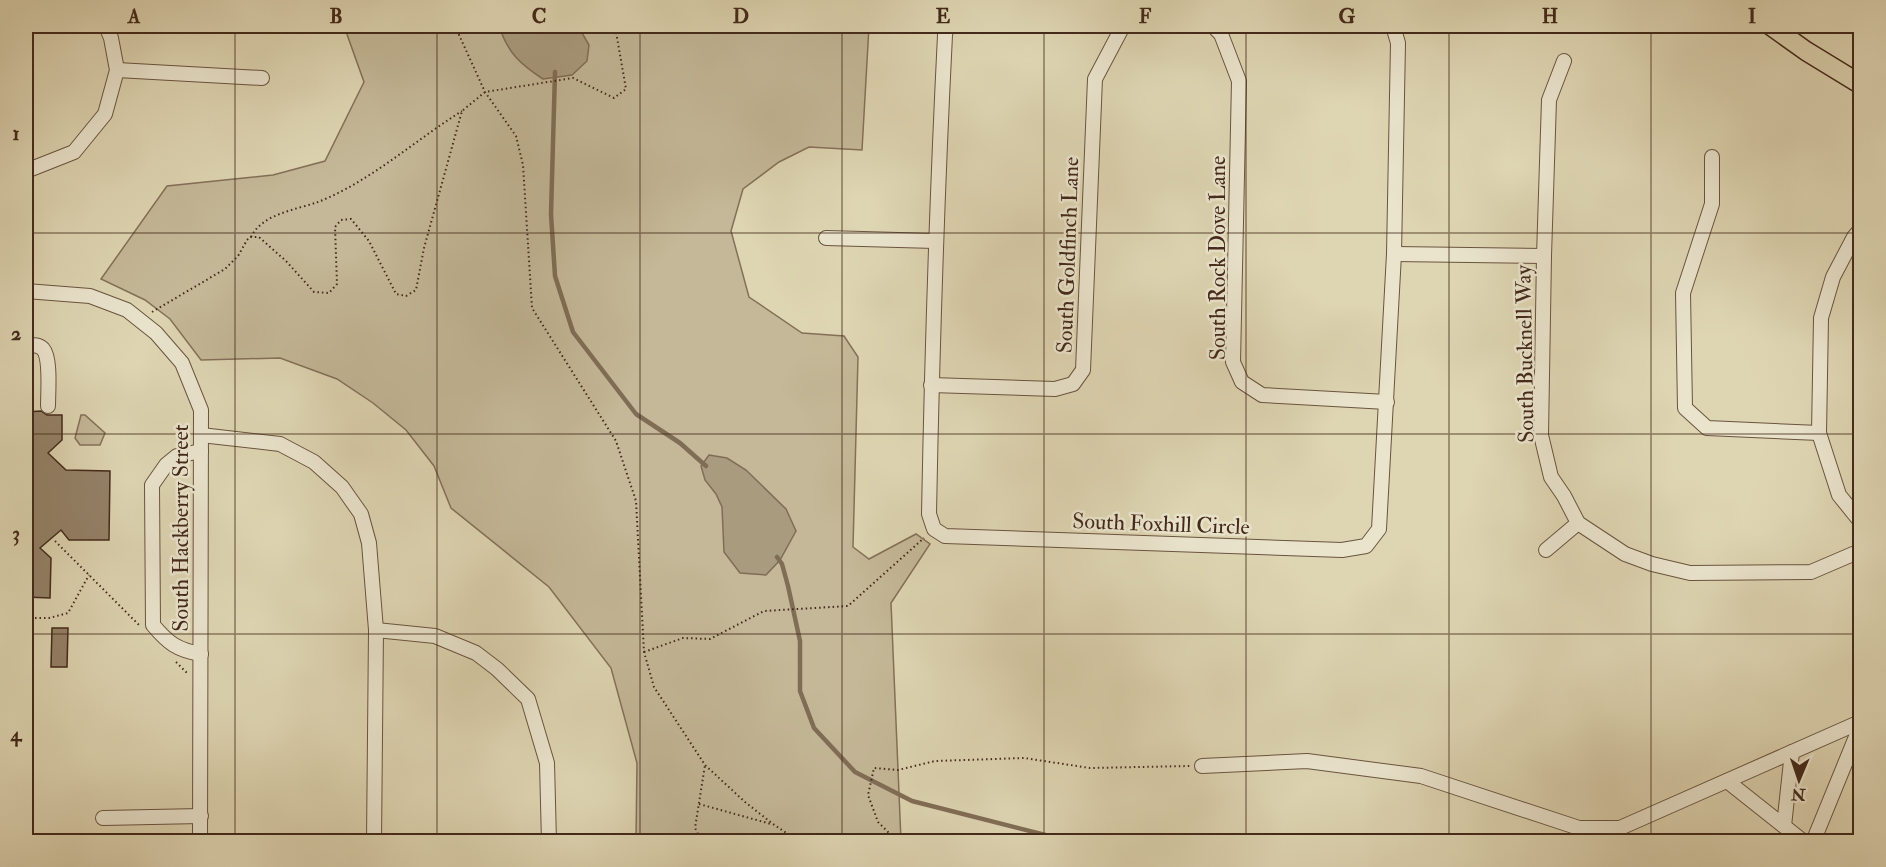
<svg xmlns="http://www.w3.org/2000/svg" width="1886" height="867" font-family="'IM FELL Double Pica',serif">
  <style>
    .green { fill: #c4b898; stroke: #847059; stroke-width: 1.5 }
    .water { fill: #a99b7e; stroke: #806d56; stroke-width: 1.5 }
    .lines { fill: none; stroke-linecap: round; stroke-linejoin: round }
    .stream { stroke: #806d56; stroke-width: 4.5 }
    .building { fill: #948269; stroke: #43291a; stroke-width: 1.5 }
    .minor-casing { stroke: #6a5440; stroke-width: 16 }
    .major-casing { stroke: #43291a; stroke-width: 21 }
    .path { stroke: #43291a; stroke-width: 2; stroke-dasharray: 1.5 3; stroke-linecap: butt }
    .minor { stroke: #eae4cd; stroke-width: 14 }
    .major { stroke: #ded5b2; stroke-width: 18 }
    .grid { fill: none; stroke: #43291a; stroke-width: 1.5; stroke-opacity: 0.55 }
    .labels { text-anchor: middle; stroke-width: 5; stroke-linejoin: round; paint-order: stroke }
    .street-label { font-size: 22px; fill: #43291a; stroke: #eae4cd }
    .neatline { fill: none; stroke: #43291a; stroke-width: 2 }
    .grid-label { font-size: 20px; text-anchor: middle; font-weight: bold; fill: #43291a }
  </style>
  <rect width="100%" height="100%" fill="#ded5b2"/>
  <filter id="stains"><feTurbulence type="fractalNoise" baseFrequency=".00333" numOctaves="4"/><feColorMatrix values="0 0 0 0 .2 0 0 0 0 .09 0 0 0 0 .02 0 0 0 .5 -.17"/></filter>
  <radialGradient id="worn" r=".72"><stop offset=".6" stop-color="#630" stop-opacity="0"/><stop offset="1" stop-color="#630" stop-opacity=".3"/></radialGradient>
  <g class="green">
    <path d="M344 26H869L862 150 809 147 779 162 743 189 731 231 749 297 802 333 844 336 858 357 853 547 869 559 916 534 930 544 891 603 901 841H636L637 763 611 668 549 587 451 508 434 466 406 430 373 403 337 379 280 358 201 360 170 319 145 300 101 279 167 186 273 175 325 161 364 82Z"/>
    <path d="M81 415H85L105 433 100 445H80L75 438Z"/>
  </g>
  <g class="water">
    <path d="M499 26H578L589 45 587 61 572 75 543 79C520 64 508 53 499 26Z"/>
    <path d="M709 455 727 458 746 470 786 509 796 531 780 560 766 575 740 573 724 552 722 507 716 494 705 480 701 466Z"/>
  </g>
  <g class="lines">
    <g class="stream">
      <path d="M555 72 551 214 555 276 573 332 636 414 680 443 706 466"/>
      <path d="M777 557 782 564 788 586 800 641V691L814 728 855 772 912 801 1073 842"/>
    </g>
  </g>
  <g class="building">
    <path d="M41 411 47 415H62V440L48 453 66 470 110 471 109 540H69L61 530 40 548 51 558 50 598 26 597V412Z"/>
    <path d="M52 628H68L67 667H51Z"/>
  </g>
  <g class="lines">
    <g class="minor-casing">
      <g id="minor">
        <path d="M947 26 945 35C937 195 932 354 929 514L934 529 945 536 1342 550 1366 546 1379 529 1394 254 1398 43 1393 26"/>
        <path d="M1213 26 1221 34 1239 81 1233 362 1242 382 1262 395 1387 402"/>
        <path d="M1564 61 1549 100 1544 256 1541 435 1551 477 1564 496 1578 523 1625 554 1652 564 1690 573 1811 572 1860 551"/>
        <path d="M117 70 262 78"/>
        <path d="M1712 157V204L1683 293 1685 408 1707 428 1819 433"/>
        <path d="M26 171 74 152 105 114 117 70 111 38 106 26"/>
        <path d="M1860 230 1854 237 1833 277 1821 318 1819 433 1839 495 1860 521"/>
        <path d="M826 238 935 241"/>
        <path d="M1394 254 1544 256"/>
        <path d="M26 291 90 296 127 310 156 333 182 363 201 410 200 842"/>
        <path d="M26 345C32 345 38 344 43 349 51 358 48 393 48 406"/>
        <path d="M931 385 1055 389 1073 384 1083 370 1095 79 1123 26"/>
        <path d="M201 435 280 444 314 462 342 487 361 514 369 543 376 630 374 842"/>
        <path d="M1546 550 1578 523"/>
        <path d="M376 630 435 636 476 653 497 669 528 699 547 763 549 842"/>
        <path d="M201 654C177 650 168 643 153 625L152 485 166 465 177 456 201 451"/>
        <path d="M1202 766 1307 761 1421 776 1579 828H1620L1860 722"/>
        <path d="M1727 781 1804 842"/>
        <path d="M103 818 201 816"/>
        <path d="M1784 826 1792 752"/>
        <path d="M1813 842 1860 727"/>
      </g>
    </g>
    <g class="major-casing">
      <path id="major" d="M1771 26 1806 51 1860 84"/>
    </g>
    <g class="path">
      <path d="M455 26 485 92 516 136 523 165 532 308 616 441 636 501 644 652 654 687 705 765 745 802 773 824 800 842"/>
      <path d="M251 237C262 214 295 210 318 202 371 181 414 141 462 111"/>
      <path d="M152 312 225 269 238 256 247 240 250 237H259L286 261 314 292 329 293 337 284 335 227 341 220 351 219 369 241 396 294 406 296 416 290 424 248 462 111 485 92 573 78 614 98 626 89 615 26"/>
      <path d="M55 541 140 626"/>
      <path d="M26 618H49L68 613 89 575"/>
      <path d="M644 652 683 638 710 639 764 611 848 606 924 538"/>
      <path d="M176 662 187 673"/>
      <path d="M699 804 771 824"/>
      <path d="M702 842 695 828 705 765"/>
      <path d="M898 842 878 822 868 795 874 768 898 770 935 761 1024 758 1090 768 1190 766"/>
    </g>
    <use href="#minor" class="minor"/>
    <use href="#major" class="major"/>
  </g>
  <path class="grid" d="M235 26V842M437 26V842M640 26V842M842 26V842M1044 26V842M1246 26V842M1449 26V842M1651 26V842M26 233H1860M26 434H1860M26 634H1860"/>
  <g class="labels">
    <g class="street-label">
      <text transform="translate(1067 255) rotate(-88)" y="8">South Goldfinch Lane</text>
      <text transform="translate(1217 258) rotate(-90)" y="8">South Rock Dove Lane</text>
      <text transform="translate(1524 354) rotate(-91)" y="8">South Bucknell Way</text>
      <text transform="translate(1161 523) rotate(2)" y="8">South Foxhill Circle</text>
      <text transform="translate(180 528) rotate(-90)" y="8">South Hackberry Street</text>
    </g>
  </g>
  <rect width="1886" height="867" fill="none" stroke="#ded5b2" stroke-width="66"/>
  <g transform="translate(1799 780) rotate(182)" stroke="#eae4cd" stroke-width="4.5" paint-order="stroke">
  <path d="M0-4.5L10 22L0 15L-10 22Z" fill="#43291a"/>
  <text y="-9" font-size="16" font-weight="bold" text-anchor="middle" fill="#43291a">N</text>
  </g>
  <rect x="33" y="33" width="1820" height="801" class="neatline"/>
  <g class="grid-label">
    <text x="134" y="23">A</text>
    <text x="336" y="23">B</text>
    <text x="539" y="23">C</text>
    <text x="741" y="23">D</text>
    <text x="943" y="23">E</text>
    <text x="1145" y="23">F</text>
    <text x="1347" y="23">G</text>
    <text x="1550" y="23">H</text>
    <text x="1752" y="23">I</text>
    <text x="16" y="140">1</text>
    <text x="16" y="340">2</text>
    <text x="16" y="540">3</text>
    <text x="16" y="741">4</text>
  </g>
  <rect width="100%" height="100%" filter="url(#stains)"/>
  <rect width="100%" height="100%" fill="url(#worn)"/>
</svg>
